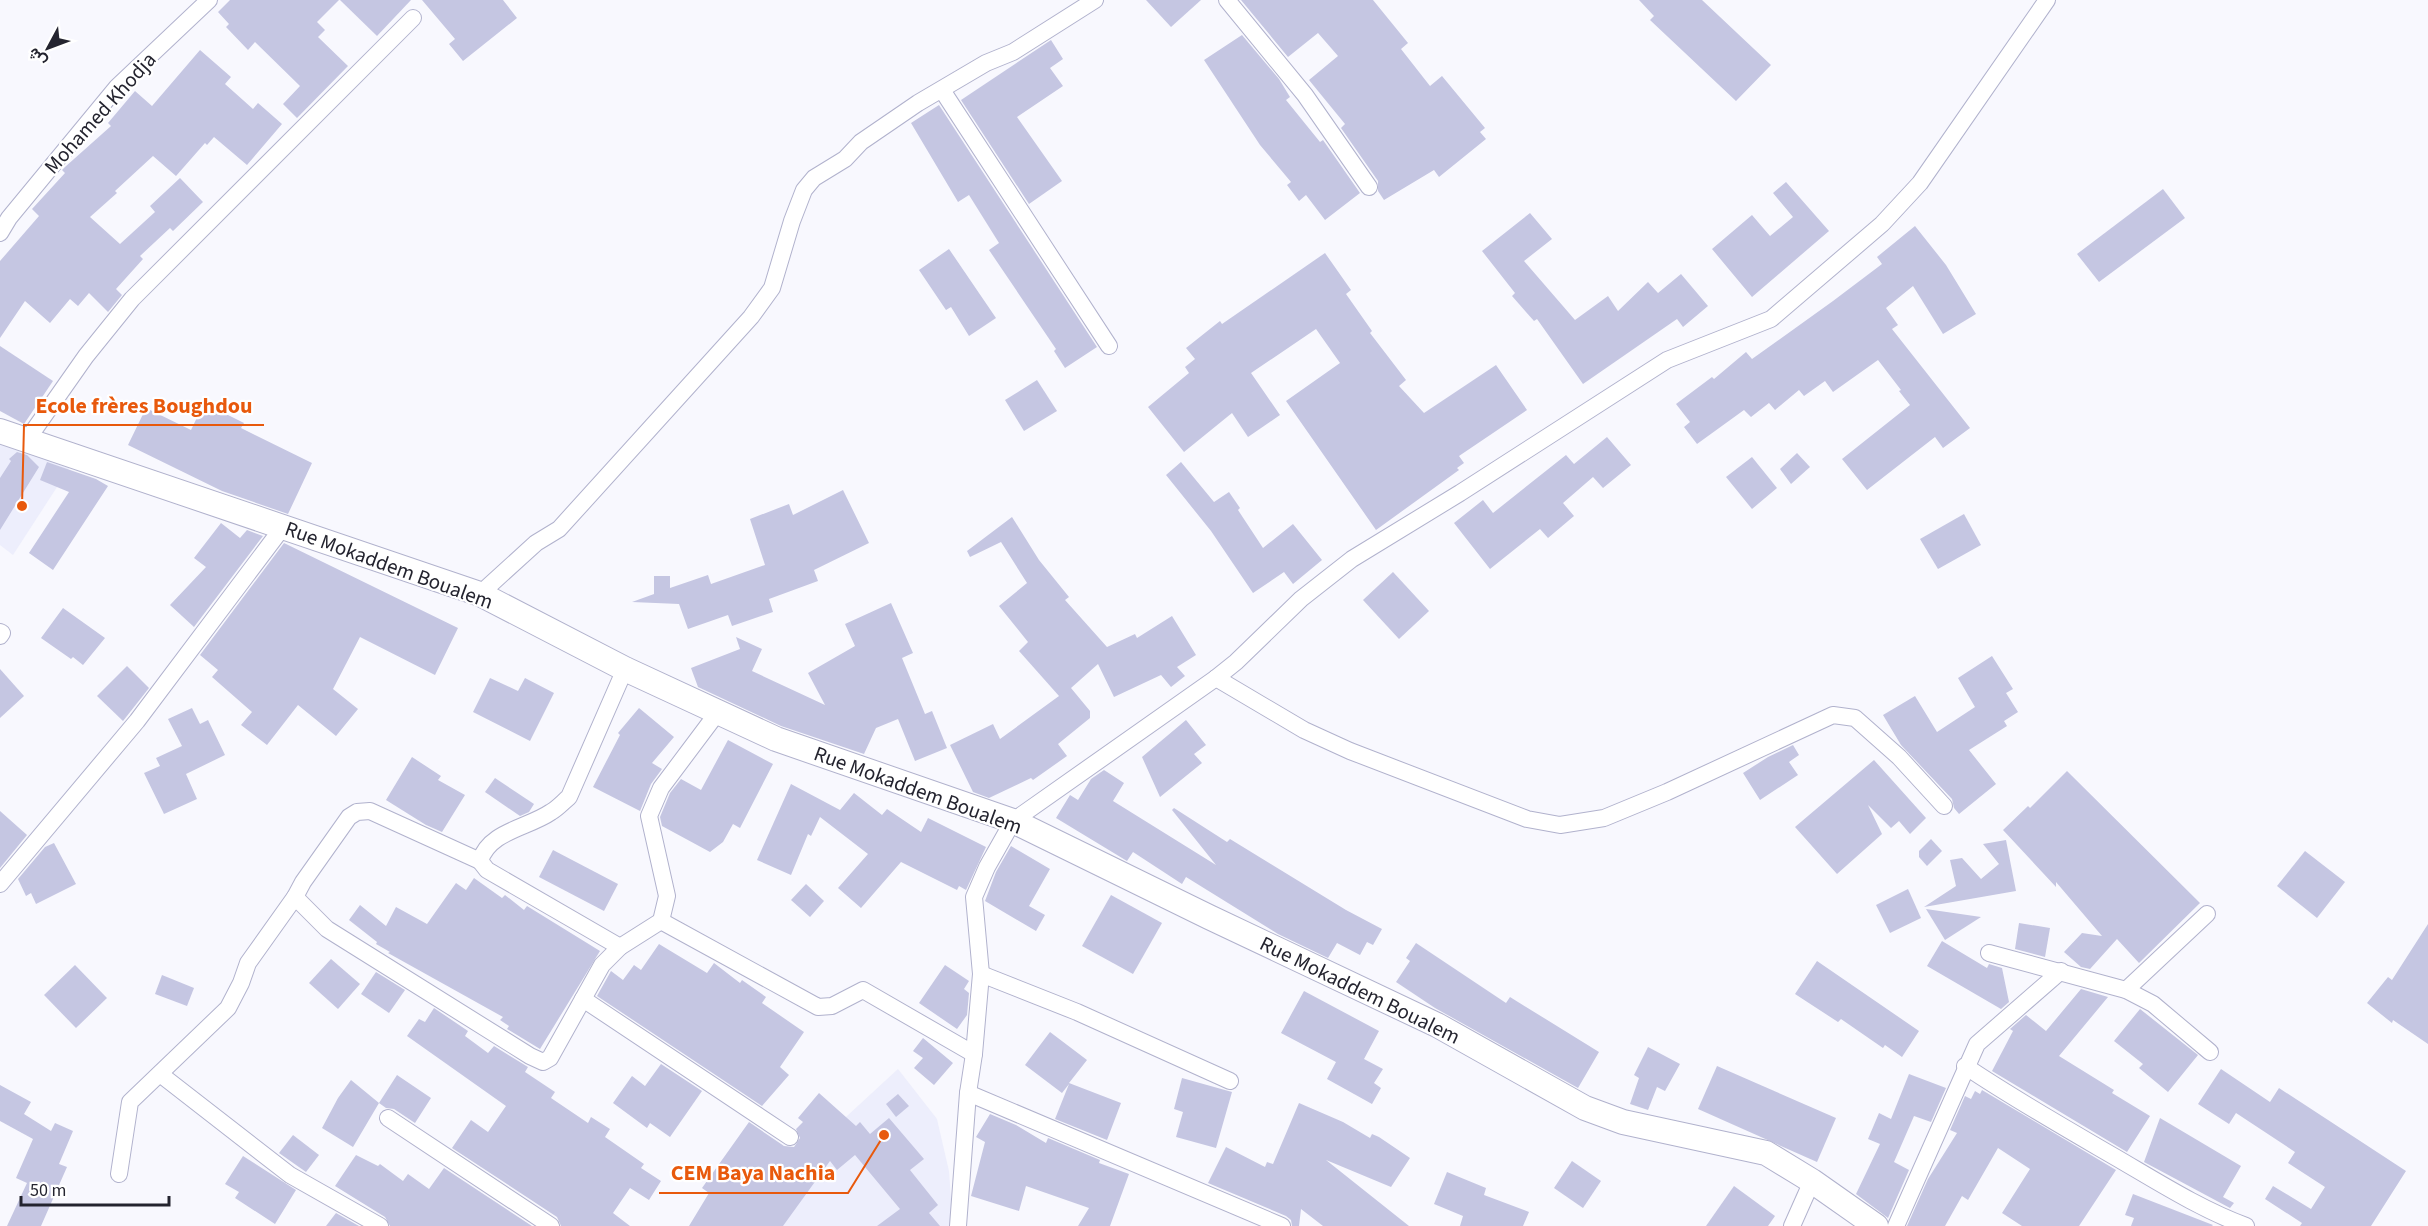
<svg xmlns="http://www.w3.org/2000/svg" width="2428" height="1226" font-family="'Source Sans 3',Vazirmatn,sans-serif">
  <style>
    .built { fill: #edeefc }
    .building { fill: #c5c6e2 }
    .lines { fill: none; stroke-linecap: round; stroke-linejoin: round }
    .street-casing { stroke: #b1b2cd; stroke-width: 18 }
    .secondary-casing { stroke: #b1b2cd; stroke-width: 26 }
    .street { stroke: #fff; stroke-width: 16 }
    .secondary { stroke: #fff; stroke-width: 24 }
    .labels { text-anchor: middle; stroke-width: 4.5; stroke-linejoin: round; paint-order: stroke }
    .street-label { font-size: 21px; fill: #24242f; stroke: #fff }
    .leader { fill: none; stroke: #e8590c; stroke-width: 2 }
    .callout-dot { fill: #e8590c; stroke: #fff; stroke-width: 2 }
    .callout-label { font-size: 22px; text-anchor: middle; font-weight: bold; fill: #e8590c; stroke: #fff; stroke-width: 4.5; stroke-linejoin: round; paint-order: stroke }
  </style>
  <rect width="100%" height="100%" fill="#f8f8fe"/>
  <g class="built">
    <path d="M0 442 70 467 13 555 0 545Z"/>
    <path d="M898 1069 937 1119 949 1171 952 1212 950 1226H782L808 1152Z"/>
  </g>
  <g class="building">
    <path d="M230 0H339L317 22 325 30 318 37 348 66 297 118 283 104 300 86 255 42 248 50 226 27 229 24 218 12Z"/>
    <path d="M340 0H411L377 36Z"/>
    <path d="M422 0H503L517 18 463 61 449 44 455 39Z"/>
    <path d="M1146 0H1201L1171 27Z"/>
    <path d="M1241 0H1373L1408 43 1401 49 1430 86 1442 76 1485 128 1480 132 1486 139 1439 177 1434 170 1384 200 1378 191V181L1341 128 1345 124 1309 80 1338 56 1318 33 1288 57Z"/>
    <path d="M1639 0H1702L1771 65 1736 101 1650 20 1654 16Z"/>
    <path d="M1242 35 1279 79 1290 97 1286 100 1320 142 1323 140 1360 193 1325 220 1306 195 1299 201 1287 185 1291 182 1260 145 1204 60Z"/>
    <path d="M1051 40 1063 59 1050 68 1063 86 1017 117 1062 181 1029 204 961 100Z"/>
    <path d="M200 50 231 77 225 84 253 109 258 103 282 124 247 165 214 137 207 145 205 143 176 176 153 156 115 191 117 193 90 217 120 244 155 212 150 206 180 178 203 202 173 231 170 228 140 256 143 259 116 289 122 295 108 312 89 293 78 306 70 299 50 323 25 301 0 338V261L39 216 32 209 65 173 62 170 65 167 111 126 108 123 135 91 152 106Z"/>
    <path d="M939 105 1097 347 1065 368 1054 351 1056 349 989 250 999 243 969 195 958 202 911 123Z"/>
    <path d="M1786 182 1829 231 1752 297 1712 249 1752 215 1770 236 1793 217 1773 193Z"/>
    <path d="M2163 189 2185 218 2099 282 2077 254Z"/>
    <path d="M1530 213 1552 239 1524 261 1575 320 1608 296 1618 311 1648 282 1658 293 1681 274 1708 306 1683 327 1677 319 1583 384 1537 319 1534 321 1512 296 1515 293 1482 251Z"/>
    <path d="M1915 226 1946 265 1976 314 1943 334 1913 286 1886 308 1898 325 1892 329 1970 428 1943 448 1935 437 1867 490 1842 459 1910 405 1899 391 1901 390 1878 360 1833 392 1825 381 1804 396 1799 390 1775 410 1769 403 1751 417 1744 410 1697 444 1684 427 1690 422 1676 404 1712 377 1714 379 1746 352 1752 359 1833 301 1882 264 1877 257Z"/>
    <path d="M949 249 996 318 969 336 951 307 946 310 919 270Z"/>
    <path d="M1325 253 1351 290 1346 294 1372 331 1370 333 1406 380 1399 386 1424 413 1496 365 1527 410 1459 456 1464 463 1457 468 1459 470 1376 530 1286 401 1340 363 1316 329 1251 373 1280 415 1248 437 1232 413 1184 452 1148 407 1189 373 1185 367 1195 359 1186 348 1220 321 1222 324Z"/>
    <path d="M0 346 53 381 24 424 0 411Z"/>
    <path d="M1037 380 1057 411 1024 431 1005 400Z"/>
    <path d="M204 403 244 423 241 428 312 463 288 514 222 491 128 445 146 408 191 430Z"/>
    <path d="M1607 437 1631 465 1603 488 1593 477 1563 503 1574 516 1548 538 1540 529 1490 569 1454 523 1483 500 1493 513 1566 455 1574 464Z"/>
    <path d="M17 452 27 455 39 467 0 530V478L11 461 9 459Z"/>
    <path d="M1797 453 1810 467 1791 484 1780 469Z"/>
    <path d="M1752 457 1777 488 1752 509 1726 477Z"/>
    <path d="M47 462 96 479 108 486 53 570 29 553 69 492 40 480Z"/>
    <path d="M1181 462 1214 502 1229 492 1240 508 1238 510 1263 548 1293 524 1322 560 1293 584 1284 572 1253 593 1211 531 1166 475Z"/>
    <path d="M843 490 869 543 814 570 818 581 769 599 773 612 732 626 728 615 688 629 679 604 632 602 654 594V576H670V588L708 575 711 584 765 565 750 519 789 504 793 515Z"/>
    <path d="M1964 514 1981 545 1938 569 1920 539Z"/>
    <path d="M1012 517 1039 560 1069 597 1065 600 1107 647 1135 634 1137 638 1172 616 1196 655 1177 667 1185 676 1171 687 1161 675 1114 697 1098 664 1071 688 1090 711V718L1058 744 1067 756 1033 780 1031 778 989 798 973 792 950 745 993 724 1000 739 1059 696 1019 651 1028 642 999 606 1027 583 1001 542 970 557 967 551Z"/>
    <path d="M221 523 240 538 247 530 263 536 194 627 170 605 206 567 194 558Z"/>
    <path d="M284 543 458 628 435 675 360 637 333 689 358 709 336 736 298 705 267 745 241 725 252 712 212 677 218 670 200 655Z"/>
    <path d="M1393 572 1429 611 1399 639 1363 600Z"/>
    <path d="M891 603 913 653 902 658 925 714 932 711 947 748 915 761 898 719 876 728 864 754 781 726 698 687 691 668 740 649 736 637 762 649 752 671 825 705 808 673 855 646 845 624Z"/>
    <path d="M63 608 105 638 83 665 73 657 71 659 41 638Z"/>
    <path d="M1992 656 2013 689 2006 693 2018 712 2004 721 2007 726 1969 750 1996 784 1959 814 1954 808 1952 799 1901 745 1883 715 1915 696 1937 732 1975 707 1958 678Z"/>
    <path d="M127 666 149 688 123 721 97 696Z"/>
    <path d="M0 669 24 696 0 718Z"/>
    <path d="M490 678 518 691 525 678 554 693 530 741 473 712Z"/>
    <path d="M192 708 200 724 208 720 225 755 186 774 197 799 164 814 144 773 160 766 156 758 182 746 168 719Z"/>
    <path d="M639 708 674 737 652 763 662 769 651 784 640 811 593 787 620 735 618 733Z"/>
    <path d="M1186 720 1206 745 1194 754 1202 763 1160 797 1142 757Z"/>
    <path d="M728 740 773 764 740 828 733 824 723 842 710 852 662 826 660 817 670 793 681 779 701 790Z"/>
    <path d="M1793 745 1799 755 1789 762 1798 775 1760 800 1743 773 1768 757Z"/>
    <path d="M412 757 441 776 438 780 465 795 442 832 426 825 386 800Z"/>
    <path d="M1874 760 1926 818 1910 834 1899 821 1891 828 1868 805 1882 834 1837 874 1795 827Z"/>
    <path d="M1104 770 1124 783 1113 801 1216 865 1172 810 1174 808 1227 842 1230 839 1346 910 1382 929 1373 945 1367 942 1360 955 1337 943 1328 958 1278 934 1186 877 1182 884 1133 852 1127 861 1056 818 1070 795 1078 800 1091 779Z"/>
    <path d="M2067 771 2200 903 2139 963 2117 939 2090 969 2081 967 2064 952 2082 933 2102 936 2056 882V887L2003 830 2028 806 2030 808Z"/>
    <path d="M495 778 534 804 529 812 520 816 485 792Z"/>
    <path d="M791 784 840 810 854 793 882 815 887 809 921 832 928 818 986 847 966 890 959 886 957 890 901 862 861 908 838 888 868 854 820 817 811 836 808 834 791 875 757 860Z"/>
    <path d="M0 811 27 835 0 868Z"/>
    <path d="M1931 839 1942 851 1927 866 1919 857V851Z"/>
    <path d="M2006 840 2016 891 1924 907 1956 886 1950 860 1962 858 1981 879 1999 864 1983 844Z"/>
    <path d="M54 843 76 884 36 904 31 893 26 896 18 879 45 847Z"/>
    <path d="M1011 846 1050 869 1029 906 1045 915 1036 931 985 901 996 872Z"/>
    <path d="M553 850 618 884 604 911 539 877Z"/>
    <path d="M2305 851 2345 882 2317 918 2277 886Z"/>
    <path d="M474 878 502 898 505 895 524 910 527 906 600 951 540 1049 507 1029 509 1026 500 1020 503 1017 388 953 390 952 376 944 377 942 349 920 360 905 386 926 396 907 427 924 456 883 466 890Z"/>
    <path d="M806 884 824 901 810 917 791 900Z"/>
    <path d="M1908 889 1921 918 1890 933 1876 905Z"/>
    <path d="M1111 895 1162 923 1133 974 1082 946Z"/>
    <path d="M1926 909 1981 917 1945 940Z"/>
    <path d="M2019 923 2050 928 2045 957 2015 949Z"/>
    <path d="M2428 924V1044L2393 1020 2392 1023 2367 1003 2388 977 2392 980Z"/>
    <path d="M1942 941 1987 968 1989 964 2002 968 2009 1002 2001 1009 1927 966Z"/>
    <path d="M1416 943 1506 1003 1510 997 1599 1052 1578 1088 1435 1008 1396 982 1410 961 1406 958Z"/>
    <path d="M659 944 707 973 714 963 740 983 742 980 766 997 762 1003 804 1032 780 1067 789 1075 762 1106 597 996 611 971 623 980 634 965 641 970Z"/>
    <path d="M331 959 360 984 338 1009 309 983Z"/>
    <path d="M1817 961 1919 1031 1902 1057 1885 1045 1883 1048 1841 1019 1838 1022 1795 994Z"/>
    <path d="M75 965 107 998 76 1028 44 995Z"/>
    <path d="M945 965 969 981 964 989 969 993 967 1015 957 1029 919 1003Z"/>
    <path d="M376 972 405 990 389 1013 361 994Z"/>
    <path d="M162 975 194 988 187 1006 155 994Z"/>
    <path d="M2081 989 2108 997 2059 1056 2114 1090 2112 1093 2150 1116 2127 1152 1992 1071 2013 1031 2010 1029 2026 1015 2046 1031Z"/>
    <path d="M1304 991 1379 1031 1364 1059 1383 1069 1374 1083 1381 1088 1372 1104 1327 1079 1336 1062 1281 1033Z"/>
    <path d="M434 1008 468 1031 465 1036 488 1053 494 1046 528 1067 525 1072 555 1092 551 1098 588 1123 591 1117 610 1129 605 1137 644 1164 641 1168 661 1181 649 1200 630 1188 613 1213 630 1226H561L557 1217 452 1148 471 1120 488 1132 506 1106 407 1036 419 1019 425 1022Z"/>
    <path d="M2140 1009 2198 1055 2168 1092 2139 1068 2143 1064 2114 1041Z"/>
    <path d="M1050 1032 1087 1060 1069 1083 1121 1103 1107 1140 1055 1119 1069 1084 1062 1093 1025 1065Z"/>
    <path d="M923 1038 953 1063 934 1085 914 1068 923 1058 913 1051Z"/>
    <path d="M1648 1047 1680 1064 1665 1091 1657 1087 1648 1110 1630 1104 1639 1078 1634 1075Z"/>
    <path d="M661 1064 702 1091 670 1137 650 1123 647 1128 613 1103 632 1076 645 1086Z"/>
    <path d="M1717 1066 1836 1118 1817 1162 1698 1109Z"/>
    <path d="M2221 1069 2270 1102 2279 1088 2406 1171 2371 1226H2300L2302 1223 2265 1199 2273 1186 2311 1209 2325 1187 2288 1163 2295 1152 2236 1113 2229 1124 2198 1104Z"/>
    <path d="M1909 1074 1946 1088 1931 1122 1914 1116 1894 1162 1909 1170 1888 1218 1856 1194 1880 1144 1868 1139 1879 1113 1891 1119Z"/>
    <path d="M397 1075 431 1098 415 1123 394 1109 386 1108 379 1103 353 1147 322 1128 338 1098 351 1080 379 1103Z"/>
    <path d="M1182 1078 1232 1092 1216 1148 1176 1137 1183 1112 1174 1109Z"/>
    <path d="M0 1085 31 1102 24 1114 51 1131 55 1123 73 1131 59 1164 67 1167 41 1226H7L27 1183 16 1178 33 1139 0 1121Z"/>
    <path d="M1982 1090 2116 1170 2079 1226H2022L2002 1213 2030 1169 1998 1148 1968 1200 1962 1196 1945 1226H1907L1928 1179 1957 1133 1950 1130 1965 1096 1971 1099 1975 1091 1980 1094Z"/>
    <path d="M819 1093 856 1126 860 1122 870 1134 889 1118 924 1159 910 1170 938 1205 929 1213 940 1226H877L900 1209 855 1155 837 1170 830 1161 783 1226H689L709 1193 702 1188 749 1122 784 1146 794 1147 800 1138 796 1129 803 1122 798 1118Z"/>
    <path d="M898 1094 909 1106 896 1117 886 1104Z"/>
    <path d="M1299 1103 1343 1122 1370 1138 1372 1134 1379 1137 1410 1158 1391 1187 1326 1160 1409 1226H1323L1301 1209 1299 1226H1292L1291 1220 1286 1216 1208 1183 1226 1147 1265 1167 1267 1162 1273 1164Z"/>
    <path d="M990 1114 1016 1125 1046 1143 1048 1138 1100 1160 1099 1163 1129 1174 1110 1226H1078L1089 1208 1026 1186 1019 1211 971 1196 985 1142 976 1137Z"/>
    <path d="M2160 1118 2241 1166 2223 1197 2234 1203 2230 1208 2144 1162Z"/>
    <path d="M293 1135 319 1155 306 1172 279 1153Z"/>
    <path d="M356 1155 378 1166 380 1164 403 1181 408 1174 429 1189 444 1168 532 1226H390L385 1217 335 1186Z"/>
    <path d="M243 1156 296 1190 275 1224 235 1198 239 1192 225 1184Z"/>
    <path d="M1572 1161 1601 1181 1583 1208 1554 1188Z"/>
    <path d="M1447 1172 1486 1188 1484 1195 1529 1212 1523 1226H1460L1463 1216 1434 1204Z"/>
    <path d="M1734 1186 1775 1216 1768 1226H1706Z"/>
    <path d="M2133 1194 2213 1225 2212 1226H2131L2134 1218 2125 1215Z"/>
    <path d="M336 1213 359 1226H326Z"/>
  </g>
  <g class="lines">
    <g class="street-casing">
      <g id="street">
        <path d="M1227 0 1305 95 1369 187"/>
        <path d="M942 90 1109 346"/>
        <path d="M0 233 9 218 117 87 209 0"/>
        <path d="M27 440 86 356 132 299 413 18"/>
        <path d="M480 594 536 543 559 529 751 317 772 288 792 221 804 190 814 178 845 159 861 142 918 103 986 63 1013 52 1095 0"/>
        <path d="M0 632 2 633 0 636"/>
        <path d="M1216 678 1304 730 1350 751 1527 819 1560 825 1604 818 1667 792 1833 715 1855 718 1899 757 1944 806"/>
        <path d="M480 861 370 811 357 812 349 817 303 882 295 897 327 929 530 1056 543 1062 550 1058 602 965 620 947 661 921 667 896 649 816 661 788 718 712"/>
        <path d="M0 884 137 721 283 527"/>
        <path d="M661 921 818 1007 832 1006 863 990 974 1054"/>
        <path d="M620 947 487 870 480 861C489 831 528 828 551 812 558 808 563 802 569 797L625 669"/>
        <path d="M1989 953 2126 990 2153 1004 2210 1052"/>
        <path d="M981 974 1077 1012 1230 1081"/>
        <path d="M2126 990 2207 914"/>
        <path d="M583 999 790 1137"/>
        <path d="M1965 1066C2014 1099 2065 1128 2115 1157 2158 1182 2200 1209 2246 1226"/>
        <path d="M160 1074 290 1175 380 1226"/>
        <path d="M968 1093 1282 1226"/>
        <path d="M388 1118 551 1226"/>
        <path d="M119 1174 130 1102 228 1008 241 983 248 963 295 897"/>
        <path d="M958 1226 968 1093 974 1054 981 974 974 897 987 867 1013 821 1216 678 1236 662 1301 599 1352 559 1460 493 1667 360 1771 319 1882 224 1920 183 2047 0"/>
        <path d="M1792 1226 1812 1181"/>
        <path d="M1896 1226 1977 1044 2061 971"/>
      </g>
    </g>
    <g class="secondary-casing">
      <path id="secondary" d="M0 431 480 594 625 669 776 739 1013 821 1209 917 1437 1025 1585 1108 1623 1122 1766 1153 1812 1181 1876 1226"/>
    </g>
    <use href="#street" class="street"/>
    <use href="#secondary" class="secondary"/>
  </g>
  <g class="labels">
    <g class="street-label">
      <text transform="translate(100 113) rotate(-48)" y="7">Mohamed Khodja</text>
      <text transform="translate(389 565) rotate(20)" y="7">Rue Mokaddem Boualem</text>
      <text transform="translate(918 790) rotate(20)" y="7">Rue Mokaddem Boualem</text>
      <text transform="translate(1360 990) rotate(26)" y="7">Rue Mokaddem Boualem</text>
    </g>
  </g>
  <path class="leader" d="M22 506L24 425H264M884 1135L848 1193H659"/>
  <g class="callout-dot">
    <circle cx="22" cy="506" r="6"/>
    <circle cx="884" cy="1135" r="6"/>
  </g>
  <g class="callout-label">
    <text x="144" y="413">Ecole frères Boughdou</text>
    <text x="753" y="1180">CEM Baya Nachia</text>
  </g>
  <g transform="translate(48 48) rotate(229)" stroke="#ffffff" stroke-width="4.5" paint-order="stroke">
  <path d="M0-4.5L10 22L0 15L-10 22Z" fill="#24242f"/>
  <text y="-9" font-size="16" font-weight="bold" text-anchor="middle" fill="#24242f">ش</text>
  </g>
  <path d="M21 1196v9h148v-9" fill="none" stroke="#24242f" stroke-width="3"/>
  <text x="30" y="1196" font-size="18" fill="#24242f" stroke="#ffffff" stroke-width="4.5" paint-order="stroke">50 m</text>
</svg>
